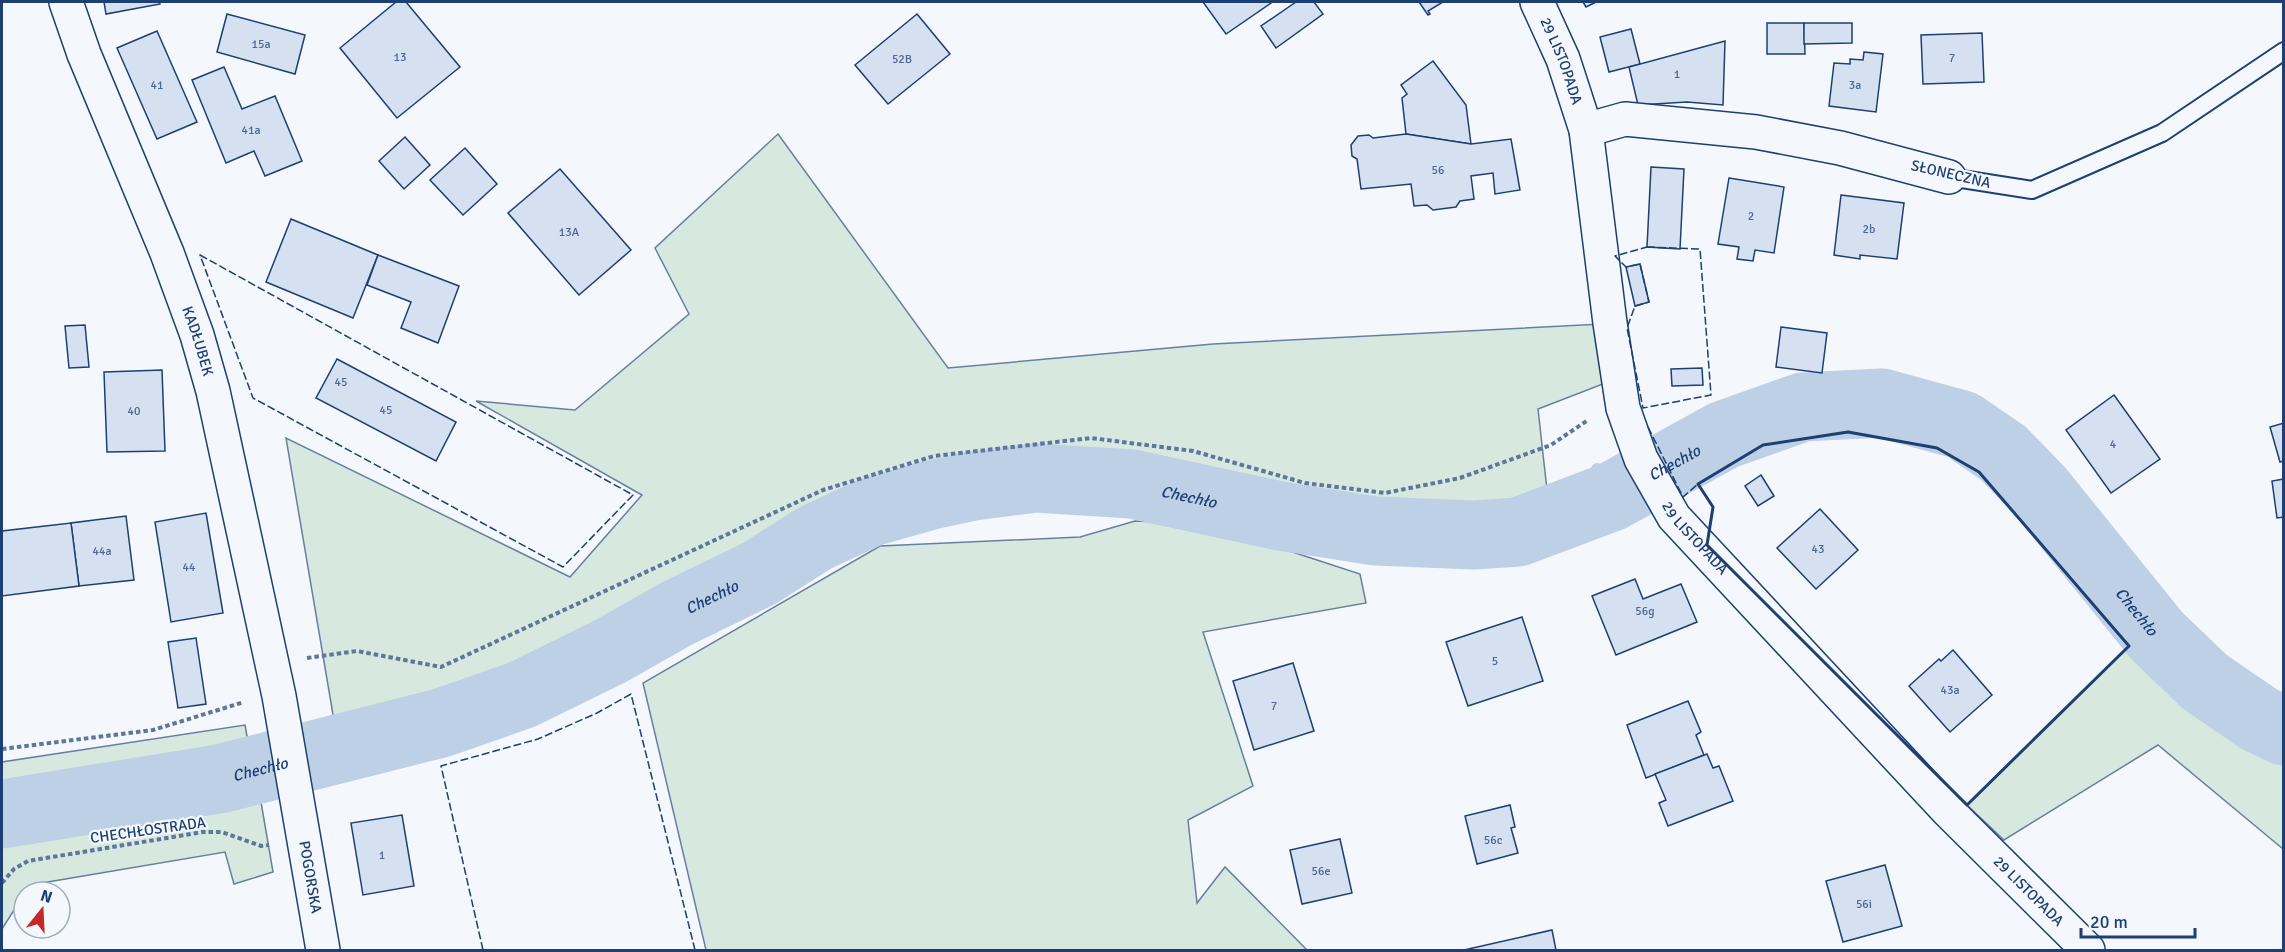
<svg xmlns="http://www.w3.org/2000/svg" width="2285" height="952" font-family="Signika,sans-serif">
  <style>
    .green { fill: #d7e8df; stroke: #687fa3; stroke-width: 1.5 }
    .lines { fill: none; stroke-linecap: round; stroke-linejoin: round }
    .stream { stroke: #bed0e5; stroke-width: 12 }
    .river { stroke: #bed0e5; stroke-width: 69 }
    .building { fill: #d5e0f0; stroke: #1d3f73; stroke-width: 1.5 }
    .service-casing { stroke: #1d3f73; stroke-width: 20 }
    .minor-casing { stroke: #1d3f73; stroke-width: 36 }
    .tertiary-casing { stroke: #1d3f73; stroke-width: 36 }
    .path { stroke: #5e769c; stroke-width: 4; stroke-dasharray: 4.5 3; stroke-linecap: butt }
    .service { stroke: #f4f7fb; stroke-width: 16 }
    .minor { stroke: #f4f7fb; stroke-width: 33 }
    .tertiary { stroke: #f4f7fb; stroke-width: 33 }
    .fence { stroke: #1d3f73; stroke-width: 1.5; stroke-dasharray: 8 3; stroke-linecap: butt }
    .wall { stroke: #1d3f73; stroke-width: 3 }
    .labels { text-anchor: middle; stroke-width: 4.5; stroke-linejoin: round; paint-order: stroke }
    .number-label { font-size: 12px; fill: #4b6792 }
    .street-label { font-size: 15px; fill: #1d3f73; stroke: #f4f7fb }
    .water-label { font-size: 16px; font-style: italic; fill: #1d3f73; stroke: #f4f7fb }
  </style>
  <rect width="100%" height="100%" fill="#f4f7fb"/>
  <g class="green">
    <path d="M778 134 948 368 1213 344 1602 324 1608 382 1538 409 1548 499 1518 512 1402 518 1243 496 1166 480 1096 471 1045 469 918 480 776 545 615 635 463 705 398 725 337 738 286 438 570 577 642 495 476 401 575 410 689 314 655 248Z"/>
    <path d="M1135 521 1207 524 1360 574 1366 603 1203 632 1253 786 1188 820 1197 903 1225 867 1307 950H706L643 683 880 546 1080 537Z"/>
    <path d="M2129 646 2255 744 2283 751V849L2158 745 2004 840 1967 805Z"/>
    <path d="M245 725 250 753 123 783 2 801V762Z"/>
    <path d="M261 802 273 872 234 884 225 852 30 885 2 929V839L185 807Z"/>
  </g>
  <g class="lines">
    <path class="stream" d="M1596 502 1597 469"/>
    <path class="river" id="s1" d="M2 814 219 779 441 723 521 695 609 652 676 614 760 573 815 538 871 512 931 495 973 486 1036 478 1132 484 1280 516 1375 531 1474 535 1518 532 1611 497 1724 435 1803 407 1882 403 1962 425 2003 453 2039 490 2157 636 2205 682 2259 719 2284 731"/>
  </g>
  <g class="building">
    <path d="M104 2H159L160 4 106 14Z"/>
    <path d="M396 2H406L460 67 397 118 340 48Z"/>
    <path d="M1203 2H1270L1271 3 1226 34Z"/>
    <path d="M1296 2H1314L1323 14 1276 48 1261 26Z"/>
    <path d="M1419 2H1443L1428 11 1430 14 1428 15Z"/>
    <path d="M1583 2H1596L1586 7Z"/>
    <path d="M227 14 305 35 295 74 217 52Z"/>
    <path d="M917 14 950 54 888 104 855 65Z"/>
    <path d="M1767 23H1804L1805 54H1767Z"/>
    <path d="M1804 23H1852V43L1804 44Z"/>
    <path d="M1631 29 1640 64 1609 72 1600 37Z"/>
    <path d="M157 31 197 122 157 139 117 48Z"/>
    <path d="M1982 33 1984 82 1923 84 1921 35Z"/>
    <path d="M1725 41 1723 105 1687 102 1638 105 1629 67Z"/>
    <path d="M1864 52 1883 54 1876 112 1829 106 1834 63 1850 64V59L1863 60Z"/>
    <path d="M1433 61 1466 105 1471 144 1406 134 1402 98 1407 94 1401 85Z"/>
    <path d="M224 67 242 109 275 96 302 161 265 176 254 151 226 163 192 80Z"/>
    <path d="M1406 134 1471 144 1511 139 1520 190 1495 194 1493 173 1471 176 1474 199 1460 201 1456 207 1433 210 1427 205 1414 206 1411 184 1361 189 1357 159 1352 156 1351 145 1358 136 1369 135 1373 138Z"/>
    <path d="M405 137 430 165 404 189 379 161Z"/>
    <path d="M465 148 497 184 463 215 430 180Z"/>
    <path d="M1651 167 1684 169 1680 249 1647 247Z"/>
    <path d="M560 169 631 250 579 295 508 213Z"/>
    <path d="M1729 178 1784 187 1774 253 1755 250 1753 261 1737 259 1739 247 1718 244Z"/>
    <path d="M1841 195 1904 203 1897 259 1860 255V259L1834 255Z"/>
    <path d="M291 219 378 255 353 318 266 282Z"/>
    <path d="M378 255 459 286 438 343 401 328 411 302 367 285Z"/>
    <path d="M1640 264 1649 302 1635 306 1626 267Z"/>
    <path d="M85 325 89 367 69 368 65 326Z"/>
    <path d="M1781 327 1827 333 1822 373 1776 367Z"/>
    <path d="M337 359 456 422 436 461 316 398Z"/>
    <path d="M1702 368 1703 385 1672 386 1671 369Z"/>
    <path d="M162 370 165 451 107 452 104 372Z"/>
    <path d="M2114 395 2160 459 2111 493 2066 430Z"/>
    <path d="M2284 423V461L2280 462 2270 427Z"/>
    <path d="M1761 475 1774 496 1758 506 1745 486Z"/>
    <path d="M2284 479V517L2277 518 2272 481Z"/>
    <path d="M1820 509 1858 550 1816 589 1777 548Z"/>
    <path d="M206 513 223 613 171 622 155 522Z"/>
    <path d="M126 516 134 580 79 586 71 523Z"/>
    <path d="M71 523 79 586 2 596V531Z"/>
    <path d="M1635 579 1643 599 1681 584 1697 622 1616 655 1592 596Z"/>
    <path d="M1522 617 1543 681 1468 706 1446 642Z"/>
    <path d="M196 638 206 704 178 708 168 642Z"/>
    <path d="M1953 650 1992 695 1950 732 1909 686 1939 659 1941 661Z"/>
    <path d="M1293 663 1314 731 1254 750 1233 681Z"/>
    <path d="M1688 701 1701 732 1696 735 1704 755 1646 778 1627 725Z"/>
    <path d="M1707 754 1713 768 1719 766 1733 801 1668 826 1659 803 1666 800 1655 774Z"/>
    <path d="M1510 805 1515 827 1511 828 1518 853 1477 864 1465 816Z"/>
    <path d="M402 815 414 886 363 895 351 823Z"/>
    <path d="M1340 839 1352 893 1302 904 1290 850Z"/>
    <path d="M1885 865 1902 926 1843 942 1826 881Z"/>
    <path d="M1552 930 1556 950H1464Z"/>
  </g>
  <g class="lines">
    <g class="service-casing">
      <path id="service" d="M1949 177 2032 190 2162 133 2284 51"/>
    </g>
    <g class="minor-casing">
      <g id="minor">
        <path id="s2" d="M1537 2 1563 59 1586 130 1610 323 1623 408 1641 459 1674 517 1947 810 2088 950"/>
        <path d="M1586 130 1625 119 1756 132 1840 148 1949 177"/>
      </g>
    </g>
    <g class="tertiary-casing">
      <g id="tertiary">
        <path id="s3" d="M66 2 84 54 167 253 197 335 213 391 279 696 323 950"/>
      </g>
    </g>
    <g class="path">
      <path d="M307 658 357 651 441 667 823 490 934 456 1091 438 1193 451 1305 483 1385 493 1460 478 1551 445 1588 420"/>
      <path d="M2 749 153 730 244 702"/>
      <path d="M2 883 14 869 28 861 203 832H222L261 846 269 845"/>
    </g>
    <use href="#service" class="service"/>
    <use href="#minor" class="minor"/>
    <use href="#tertiary" class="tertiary"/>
    <g class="fence">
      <path d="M1647 247 1700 249 1711 395 1643 408 1627 328 1635 306 1649 302 1640 264 1626 267 1615 256Z"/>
      <path d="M200 255 633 495 563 567 253 398Z"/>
      <path d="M1648 427 1683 497 1698 484"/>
      <path d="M483 950 441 766 538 739 597 713 631 694 695 950"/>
    </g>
    <path class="wall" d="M1848 432 1937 448 1979 472 2129 646 1967 805 1707 545 1713 507 1698 484 1763 445Z"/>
  </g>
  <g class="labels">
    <g class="number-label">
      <text x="261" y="48">15a</text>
      <text x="400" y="61">13</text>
      <text x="1952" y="62">7</text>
      <text x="902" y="63">52B</text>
      <text x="1677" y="78">1</text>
      <text x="157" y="89">41</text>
      <text x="1855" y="89">3a</text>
      <text x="251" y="134">41a</text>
      <text x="1438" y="174">56</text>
      <text x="1751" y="220">2</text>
      <text x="1869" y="233">2b</text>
      <text x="569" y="236">13A</text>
      <text x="341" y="386">45</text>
      <text x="386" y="414">45</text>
      <text x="134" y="415">40</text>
      <text x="2113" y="448">4</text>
      <text x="1818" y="553">43</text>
      <text x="102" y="555">44a</text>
      <text x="189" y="571">44</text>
      <text x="1645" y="615">56g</text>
      <text x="1495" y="665">5</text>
      <text x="1950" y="694">43a</text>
      <text x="1274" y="710">7</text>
      <text x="1493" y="844">56c</text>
      <text x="382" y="859">1</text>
      <text x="1321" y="875">56e</text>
      <text x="1864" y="908">56i</text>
    </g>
    <g class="street-label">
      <text dy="5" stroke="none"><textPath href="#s2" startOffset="64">29 LISTOPADA</textPath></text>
      <text transform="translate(1951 174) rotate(13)" y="5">SŁONECZNA</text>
      <text dy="5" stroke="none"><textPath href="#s3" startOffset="364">KADŁUBEK</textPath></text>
      <text dy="5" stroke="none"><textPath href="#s2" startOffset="568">29 LISTOPADA</textPath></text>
      <text transform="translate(148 830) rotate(-8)" y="5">CHECHŁOSTRADA</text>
      <text dy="5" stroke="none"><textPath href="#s3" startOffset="912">POGORSKA</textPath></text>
      <text dy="5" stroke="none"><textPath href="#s2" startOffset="1054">29 LISTOPADA</textPath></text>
    </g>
    <g class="water-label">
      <text dy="6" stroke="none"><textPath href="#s1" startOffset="1756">Chechło</textPath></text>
      <text dy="6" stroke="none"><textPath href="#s1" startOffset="1252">Chechło</textPath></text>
      <text dy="6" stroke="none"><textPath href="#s1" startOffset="748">Chechło</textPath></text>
      <text dy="6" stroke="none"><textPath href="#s1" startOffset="2316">Chechło</textPath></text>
      <text dy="6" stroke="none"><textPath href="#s1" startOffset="262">Chechło</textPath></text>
    </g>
  </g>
  <rect width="2285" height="952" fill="none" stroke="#1d3f73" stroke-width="6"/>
  <g transform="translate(42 910) rotate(18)"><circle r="28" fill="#f4f7fb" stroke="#9eadc5" stroke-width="1.5"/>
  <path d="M0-4.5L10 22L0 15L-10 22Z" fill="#c62828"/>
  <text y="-9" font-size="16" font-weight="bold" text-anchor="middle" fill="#1d3f73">N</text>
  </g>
  <path d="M2081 928v9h114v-9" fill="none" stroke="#1d3f73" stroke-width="3"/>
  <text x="2090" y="928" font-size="18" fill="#1d3f73" stroke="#f4f7fb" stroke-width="4.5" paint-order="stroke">20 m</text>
</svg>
